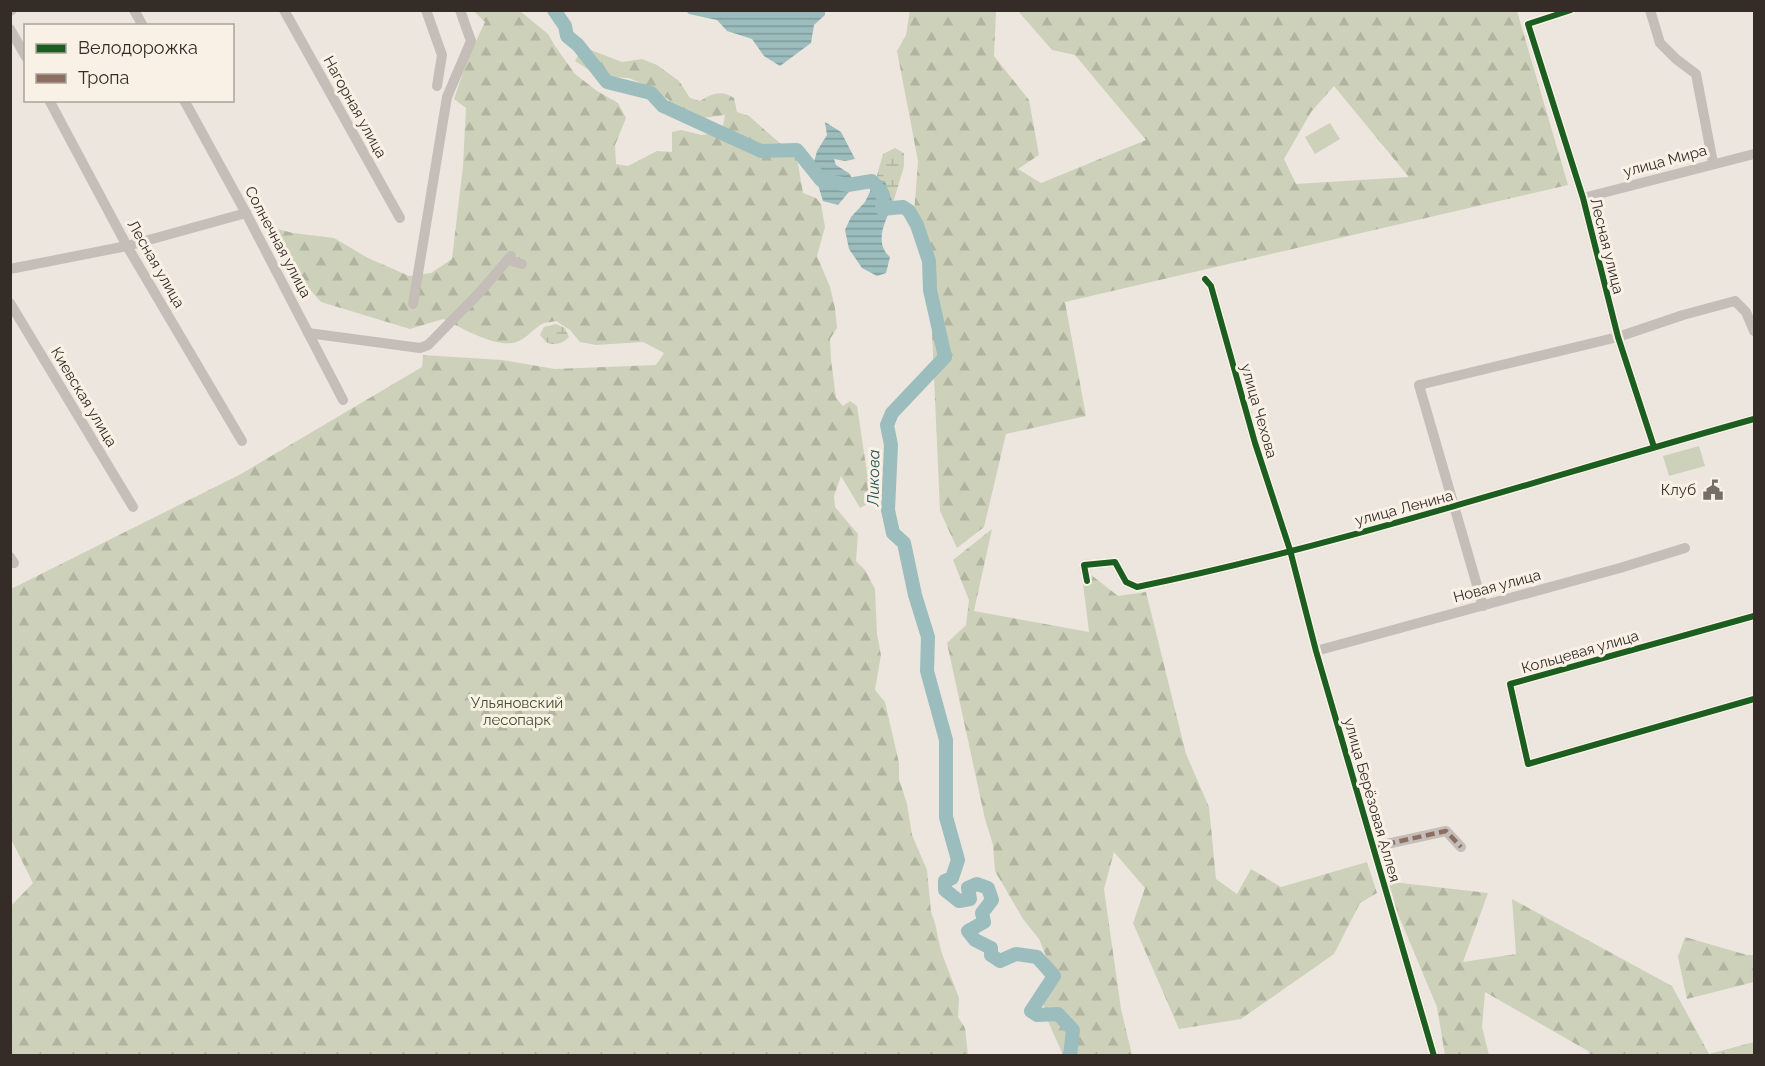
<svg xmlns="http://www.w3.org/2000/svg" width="1765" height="1066" font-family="Raleway,sans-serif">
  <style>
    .forest { fill: url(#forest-firs); fill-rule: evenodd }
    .wetland { fill: url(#wetland-marsh) }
    .green { fill: #cdd1b9 }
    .water { fill: url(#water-rules) }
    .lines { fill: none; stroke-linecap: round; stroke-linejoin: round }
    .river { stroke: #9cbdbd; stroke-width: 14 }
    .minor { stroke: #c5beb8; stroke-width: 10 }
    .quiet { stroke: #8d6e63; stroke-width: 4.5; stroke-dasharray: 9 4.5; stroke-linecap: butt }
    .cycleway-casing { stroke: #f9f1e6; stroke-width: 10 }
    .cycleway { stroke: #1b5e20; stroke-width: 6 }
    .labels { text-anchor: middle; stroke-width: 6; stroke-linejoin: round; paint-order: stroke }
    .street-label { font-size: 15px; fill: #352c27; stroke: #f9f1e6 }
    .poi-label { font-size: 15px; fill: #352c27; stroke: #f9f1e6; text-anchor: end }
    .park-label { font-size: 15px; fill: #44532b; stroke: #f9f1e6 }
    .water-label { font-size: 16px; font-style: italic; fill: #1d5156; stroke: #f9f1e6 }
  </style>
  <defs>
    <pattern id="forest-firs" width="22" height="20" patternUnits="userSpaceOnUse" patternTransform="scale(1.5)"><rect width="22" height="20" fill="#cdd1b9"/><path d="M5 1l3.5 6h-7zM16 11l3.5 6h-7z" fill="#b1b49f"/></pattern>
    <pattern id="wetland-marsh" width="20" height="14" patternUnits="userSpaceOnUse" patternTransform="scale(1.5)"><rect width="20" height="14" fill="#cdd1b9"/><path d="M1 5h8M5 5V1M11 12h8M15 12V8" fill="none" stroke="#b1b49f"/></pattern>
    <pattern id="water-rules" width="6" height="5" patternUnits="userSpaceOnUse" patternTransform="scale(1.5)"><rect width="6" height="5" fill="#9cbdbd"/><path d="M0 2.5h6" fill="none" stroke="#809a9a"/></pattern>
  </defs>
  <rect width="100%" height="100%" fill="#ece6df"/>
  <g class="forest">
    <path d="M910 10 996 11 994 56 1029 100 1039 155 1018 169 1041 183 1146 140 1075 55 1052 50 1018 11H1517L1568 185 1065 302 1086 416 1006 434 984 527 957 548 940 511 932 332 931 247 914 214 918 161 897 51 906 35ZM1334 86 1408 176V177L1296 184 1284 159 1311 112Z"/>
    <path d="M474 11H520L548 34 555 46 575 74 597 91 618 103 626 118 615 145 616 164 628 166 657 151 672 152V132L681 130 702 135 722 132 725 115 696 119 667 115 669 100 654 89 629 78 612 77 592 72 575 61 583 47 622 62 642 59 657 65 679 81 690 98 700 101C714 93 720 90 734 98L737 112 749 116 797 158 803 193 816 198 821 204 825 227 817 256 830 287 835 308 837 328 830 339 831 360 836 398 843 406 850 401 857 406 869 486V503L860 508 841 476 834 496 835 507 858 534 856 561 865 570 875 589 877 634 881 655 875 690 885 702 899 763V779L907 804 912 835 927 870 931 912 935 923 941 951 959 998 958 1017 965 1028 968 1055H11L10 907 33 883 11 839V589L241 474 422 367 423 355 502 360 555 369 656 365 664 353 643 342 596 345 580 342 570 330 556 321C552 322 546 322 542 324 534 328 528 337 519 341 499 351 461 327 443 319L410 329 321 302 286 263 277 229 293 233 334 238 368 258 409 276 431 273 452 259 463 166 466 108 454 99 468 58 485 22Z"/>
    <path d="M992 529 974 611 1089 632 1082 575 1090 574 1118 596 1146 592 1186 754 1209 807 1216 879 1237 894 1251 869 1281 887 1367 862 1377 893 1360 903 1334 954 1241 1019 1179 1029 1133 923 1145 888 1114 852 1104 889 1121 1009 1132 1055H1063L1047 1019 1041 995 1049 963 1039 939 1023 919 995 871 993 845 985 819 947 643 966 625 969 600 953 560Z"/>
    <path d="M1384 881 1488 893 1463 962 1516 954 1512 899 1672 986 1709 1054 1754 1042V1055H1590L1588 1051 1485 992 1482 1027 1489 1055H1445L1437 1007Z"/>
    <path d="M1685 937 1747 955H1754V982L1687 999 1678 957Z"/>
  </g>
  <g class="wetland">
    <path d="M895 148 904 153V166L893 203 885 181 876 179 883 154Z"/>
    <path d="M556 324 565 328 569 337C562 344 555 346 546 342L540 335 544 327Z"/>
  </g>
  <g class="green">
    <path d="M1330 123 1340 139 1315 154 1305 137Z"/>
    <path d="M1699 446 1705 466 1669 476 1663 456Z"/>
  </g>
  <g class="water">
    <path d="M686 11H825V15L814 25 811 43 780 66 764 56 752 39 727 31 717 20 689 14Z"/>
    <path d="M825 122 841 132 855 159 845 161 834 159 836 165 850 174 854 186 838 205 823 201 817 182 811 173 817 151 827 135Z"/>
    <path d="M876 179 885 181 893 203C886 220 873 242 890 257L886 273 877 276 862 268 849 249 845 230 851 217 865 202Z"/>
  </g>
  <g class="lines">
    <path class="river" d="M554 10 565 26 567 36 578 45 607 82 651 93 663 106 761 151 797 150 821 180 848 185 872 181 883 195 882 209 903 207 909 211 917 225 929 261 930 290 945 357 892 413 887 425 891 445 888 510 893 533 904 543 915 595 928 637 927 671 946 740V817L958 860 952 878 945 881V890L959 901 970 899 968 888 977 884 988 888 992 900 982 913 984 922 968 931 975 940 991 948V955L1000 961 1016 954 1037 957 1054 976 1031 1011 1037 1015 1058 1014 1073 1030 1070 1056"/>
    <g class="minor">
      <path d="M134 10 143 26"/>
      <path d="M284 10 400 218"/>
      <path d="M426 10 442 55 437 86"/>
      <path d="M1571 10 1528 24 1583 198 1618 337 1654 447"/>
      <path d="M1650 10 1660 43 1676 59 1696 74 1713 163"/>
      <path d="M10 11 12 10"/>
      <path d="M10 29 26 57"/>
      <path d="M49 100 127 246 242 441"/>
      <path d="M184 100 246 213 343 400"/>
      <path d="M1583 198 1754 154"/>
      <path d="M509 260 522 264"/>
      <path d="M10 269 127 246 246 213"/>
      <path d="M1205 279 1211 286 1255 443 1290 550 1316 651 1434 1056"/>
      <path d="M10 303 133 507"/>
      <path d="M413 304 447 97 471 41 460 10"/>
      <path d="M308 333 420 348 428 345 480 292 511 256"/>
      <path d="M10 557 14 563"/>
      <path d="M1087 581 1084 565 1115 562 1126 582 1137 587C1346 544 1549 476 1754 419"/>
      <path d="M1483 606 1419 385 1618 337 1683 315 1735 301 1746 312 1754 331"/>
      <path d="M1754 616 1510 684 1528 764 1754 699"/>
      <path d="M1316 651 1620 568 1685 548"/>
      <path d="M1373 847 1446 831 1461 847"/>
    </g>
    <path class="quiet" d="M1373 847 1446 831 1461 847"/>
    <g class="cycleway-casing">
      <g id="cycleway">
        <path d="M1571 10 1528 24 1583 198 1618 337 1654 447"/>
        <path d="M1205 279 1211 286 1255 443 1290 550 1316 651 1434 1056"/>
        <path d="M1087 581 1084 565 1115 562 1126 582 1137 587C1346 544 1549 476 1754 419"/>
        <path d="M1754 616 1510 684 1528 764 1754 699"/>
      </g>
    </g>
    <use href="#cycleway" class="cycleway"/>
  </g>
  <defs>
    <g id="civic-bare" transform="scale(1.62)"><path d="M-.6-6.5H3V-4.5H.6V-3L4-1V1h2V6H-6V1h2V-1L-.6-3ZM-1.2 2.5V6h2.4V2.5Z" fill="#756d67" stroke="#f9f1e6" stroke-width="2.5" paint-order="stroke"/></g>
  </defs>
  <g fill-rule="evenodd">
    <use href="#civic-bare" x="1713" y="490"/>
  </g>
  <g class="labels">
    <g class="street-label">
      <text transform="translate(355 107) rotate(61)" y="5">Нагорная улица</text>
      <text transform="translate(1665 161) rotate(-15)" y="5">улица Мира</text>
      <text transform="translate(278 242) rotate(62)" y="5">Солнечная улица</text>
      <text transform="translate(1607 246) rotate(76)" y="5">Лесная улица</text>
      <text transform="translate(156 264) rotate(60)" y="5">Лесная улица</text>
      <text transform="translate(84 397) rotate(59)" y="5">Киевская улица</text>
      <text transform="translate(1259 411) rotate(74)" y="5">улица Чехова</text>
      <text transform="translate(1404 508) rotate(-15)" y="5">улица Ленина</text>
      <text transform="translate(1497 586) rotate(-15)" y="5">Новая улица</text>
      <text transform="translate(1580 652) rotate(-16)" y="5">Кольцевая улица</text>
      <text transform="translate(1372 800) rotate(74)" y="5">улица Берёзовая Аллея</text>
    </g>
    <g class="poi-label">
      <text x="1696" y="495">Клуб</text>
    </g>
    <g class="park-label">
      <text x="517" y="708">Ульяновский<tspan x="517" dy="17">лесопарк</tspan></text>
    </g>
    <g class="water-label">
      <text transform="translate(873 478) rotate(-89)" y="6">Ликова</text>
    </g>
  </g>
  <rect width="1765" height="1066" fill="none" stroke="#352c27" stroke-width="24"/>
  <rect x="24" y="24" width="210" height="78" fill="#f9f1e6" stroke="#aba29a" stroke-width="1.5"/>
  <rect x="36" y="44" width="30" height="9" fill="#1b5e20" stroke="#aba29a" stroke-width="1.5"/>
  <text x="78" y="54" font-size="18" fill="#352c27">Велодорожка</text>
  <rect x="36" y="74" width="30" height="9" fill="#8d6e63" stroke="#aba29a" stroke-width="1.5"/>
  <text x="78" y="84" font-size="18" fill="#352c27">Тропа</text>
</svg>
